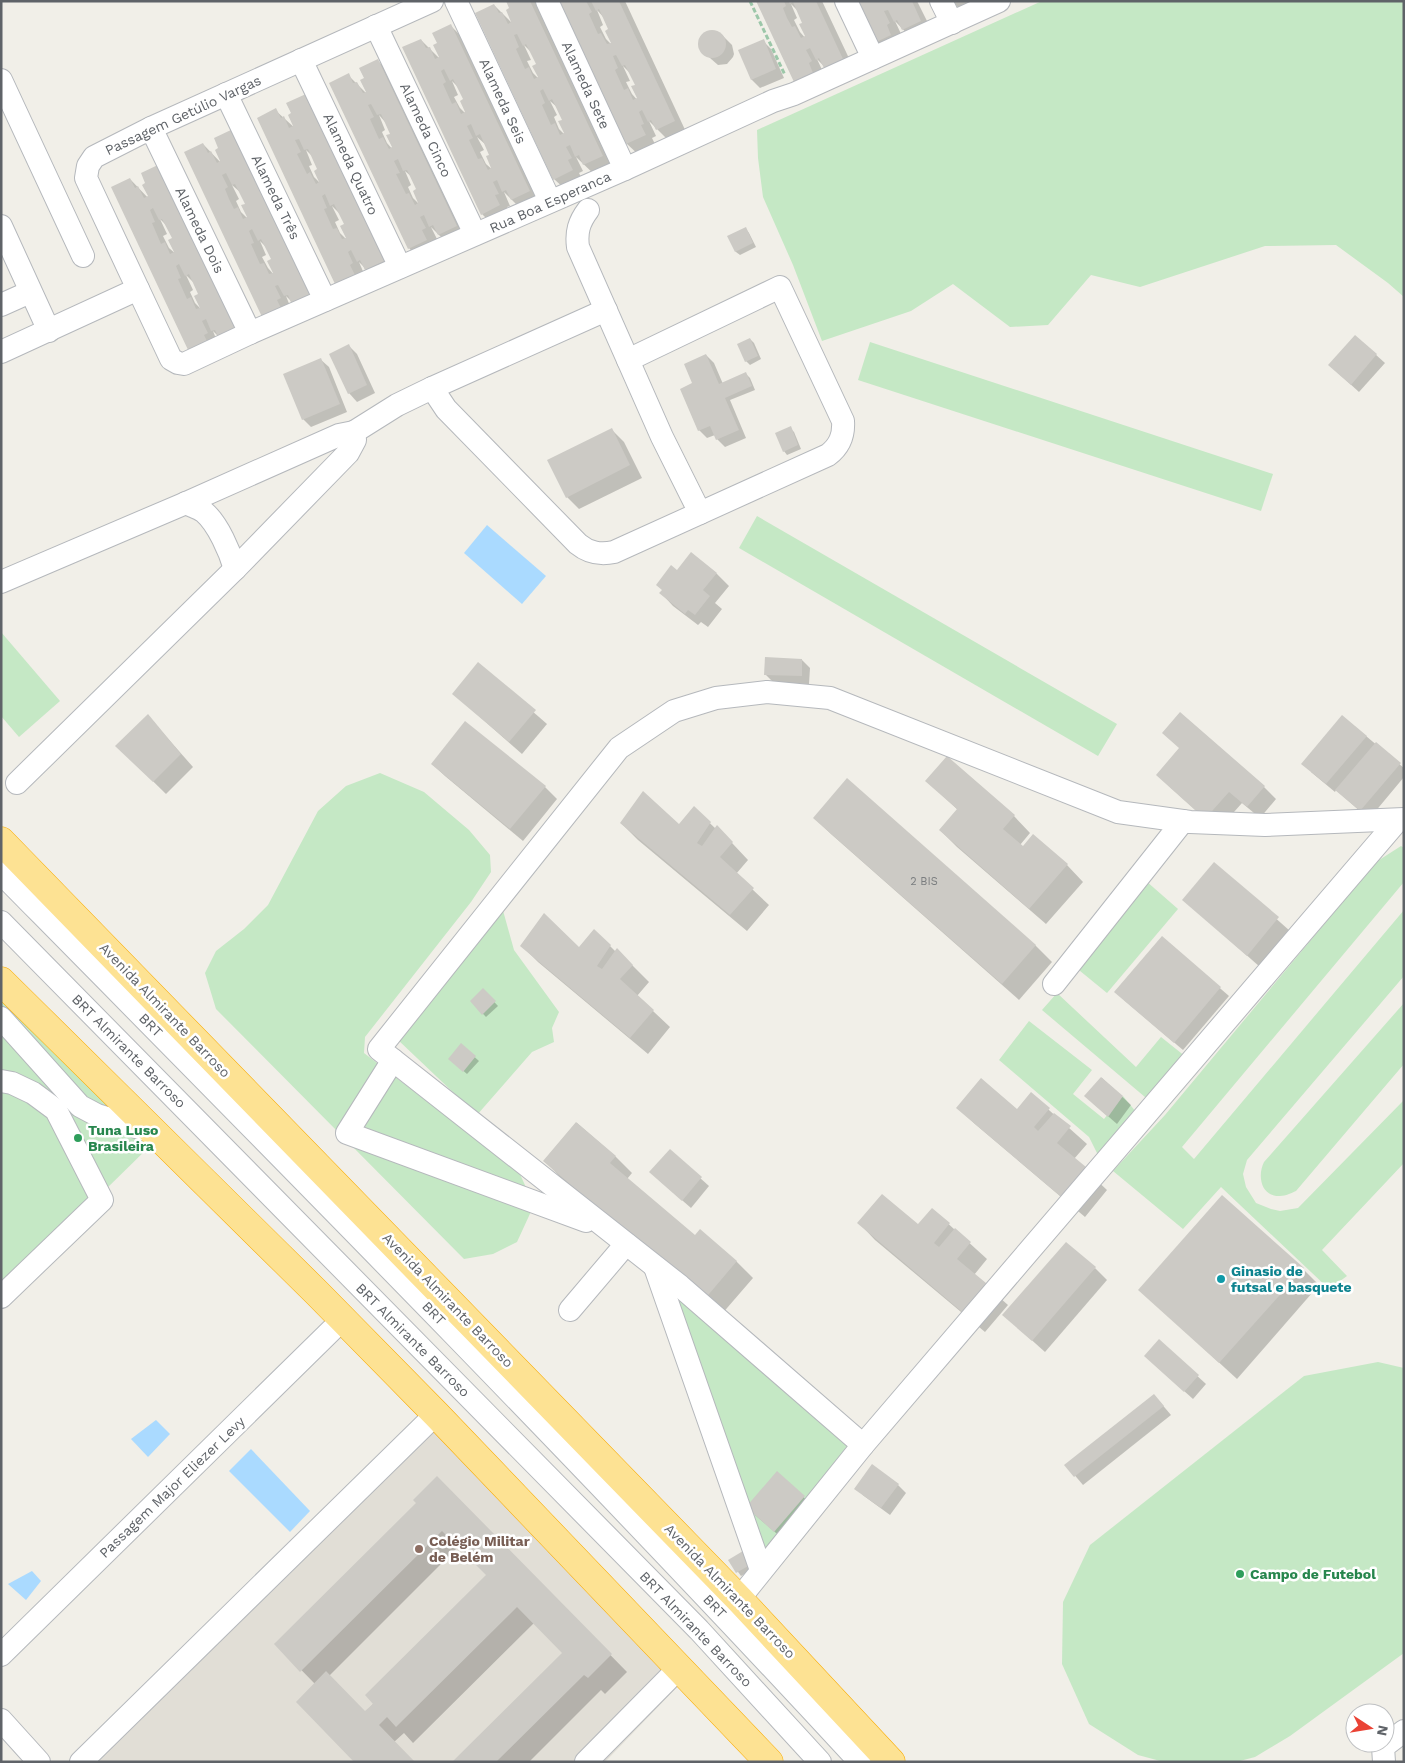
<svg xmlns="http://www.w3.org/2000/svg" width="1405" height="1763" font-family="'Work Sans',sans-serif">
  <style>
    .education { fill: #e1ded6 }
    .green { fill: #c5e8c5 }
    .water { fill: #aadaff }
    .shadow { fill: #0003; fill-rule: evenodd }
    .building { fill: #cccac5; fill-rule: evenodd }
    .lines { fill: none; stroke-linecap: round; stroke-linejoin: round }
    .minor-casing { stroke: #b5b8bc; stroke-width: 24 }
    .highway-casing { stroke: #f9ab00; stroke-width: 29 }
    .path { stroke: #9cc7a9; stroke-width: 3; stroke-dasharray: 5 2.5; stroke-linecap: butt }
    .minor { stroke: #fff; stroke-width: 22 }
    .highway { stroke: #fde293; stroke-width: 28 }
    .leisure-dot { fill: #2e9e5b; stroke: #fff; stroke-width: 2 }
    .culture-dot { fill: #0f9aa8; stroke: #fff; stroke-width: 2 }
    .education-dot { fill: #8d6e63; stroke: #fff; stroke-width: 2 }
    .labels { text-anchor: middle; stroke-width: 5; stroke-linejoin: round; paint-order: stroke }
    .number-label { font-size: 11px; fill: #7a7d7f }
    .street-label { font-size: 14px; fill: #5f6368; stroke: #fff }
    .leisure-label { font-size: 14px; font-weight: bold; fill: #27864d; stroke: #fff; text-anchor: start }
    .culture-label { font-size: 14px; font-weight: bold; fill: #0d838f; stroke: #fff; text-anchor: start }
    .education-label { font-size: 14px; font-weight: bold; fill: #785e54; stroke: #fff; text-anchor: start }
  </style>
  <rect width="100%" height="100%" fill="#f1efe8"/>
  <path class="education" d="M421 1417 680 1684 605 1762H74Z"/>
  <g class="green">
    <path d="M1042 1H1404V297L1388 283 1336 245 1265 246 1140 287 1091 275 1048 325 1010 327 953 284 911 311 822 341 793 265 763 197 758 158 757 130Z"/>
    <path d="M870 342 1273 474 1261 511 858 380Z"/>
    <path d="M757 516 1117 724 1098 756 739 548Z"/>
    <path d="M1 632 60 701 19 737 1 716Z"/>
    <path d="M380 773 424 792 469 830 490 855 491 872 471 902 365 1037 364 1053 519 1172 534 1205 517 1242 493 1254 464 1259 216 1009 205 973 216 951 244 929 268 905 318 811 346 786Z"/>
    <path d="M1401 846 1404 848V882L1182 1147 1194 1159 1404 910V976L1247 1160 1243 1174 1246 1187 1256 1203 1271 1209 1280 1211 1298 1208 1404 1100V1163L1322 1250 1347 1276 1329 1289 1221 1187 1183 1229 1113 1171 1165 1115 1376 862Z"/>
    <path d="M1146 881 1178 909 1107 993 1074 966Z"/>
    <path d="M502 907 514 950 559 1012 552 1028 554 1042 532 1052 477 1115 397 1039Z"/>
    <path d="M1 980 153 1143 1 1292Z"/>
    <path d="M1057 993 1136 1067 1161 1037 1191 1061 1158 1108 1042 1010Z"/>
    <path d="M1404 1003V1064L1296 1191C1291 1193 1286 1196 1280 1196 1261 1197 1257 1176 1264 1162Z"/>
    <path d="M1029 1021 1092 1070 1073 1094 1104 1119 1123 1096 1136 1112 1100 1159 1089 1137 999 1060Z"/>
    <path d="M664 1279 854 1447 765 1553Z"/>
    <path d="M1378 1362 1404 1368V1653L1290 1736 1255 1757 1236 1762H1164L1138 1755 1089 1724 1062 1664 1063 1602 1090 1545 1304 1376Z"/>
  </g>
  <g class="water">
    <path d="M487 525 546 576 522 604 464 553Z"/>
    <path d="M156 1420 170 1434 148 1457 131 1439Z"/>
    <path d="M251 1449 310 1511 290 1532 229 1471Z"/>
    <path d="M32 1571 41 1581 26 1600 8 1584Z"/>
  </g>
  <g class="shadow">
    <path d="M508 1H534L536 3 614 168 597 177 576 157 583 171 579 173 584 183 567 191 554 179 494 5 514 25 511 9ZM524 45 532 53 537 64 540 80 533 73 527 61 531 60ZM550 101 558 108 563 120 567 137 559 129 554 117 557 115Z"/>
    <path d="M560 1H625L687 134 670 142 649 121 656 136 652 138 657 148 640 156 627 144ZM597 10 605 19 610 30 613 46 606 39 600 27 603 25ZM623 66 630 73 636 85 639 102 632 94 626 82 630 81Z"/>
    <path d="M757 1H822L855 71 837 80 817 59 824 74 807 94ZM791 4 798 11 804 23 807 40 800 32 794 20 797 18Z"/>
    <path d="M853 1H917L933 33 915 42 895 21 902 36 886 56Z"/>
    <path d="M952 1H980L966 16Z"/>
    <path d="M451 26 463 38 541 203 524 212 504 192 510 206 507 207 512 218 494 226 482 214 421 40 441 60 438 44ZM452 81 459 88 464 100 467 115 460 108 454 97 458 95ZM477 137 486 145 491 155 494 171 486 164 480 152 484 150Z"/>
    <path d="M712 31H716L723 36 732 45 734 54 733 57 727 64 718 65 702 51 700 43V39L705 33Z"/>
    <path d="M763 41 771 49 784 78 760 88 752 80 740 51Z"/>
    <path d="M378 61 390 73 468 238 451 247 431 227 438 241 421 261 409 248 348 75 368 95 366 79ZM379 115 386 123 392 134 394 151 387 143 382 132 385 130ZM405 171 413 178 418 190 421 206 413 198 408 187 411 185Z"/>
    <path d="M305 95 396 273 378 281 359 262 365 276 349 296 275 110 296 129ZM306 150 314 158 319 169 322 185 314 177 309 166 312 165ZM332 206 340 214 345 225 348 241 340 233 335 222 339 220Z"/>
    <path d="M233 130 306 316 286 296 292 311 276 331 203 144 223 165ZM232 185 241 193 246 204 249 220 241 212 236 201 239 199ZM260 241 267 248 273 260 275 276 268 268 262 257 266 255Z"/>
    <path d="M172 177 233 351 213 331 219 346 203 366 130 179 150 200ZM160 219 168 227 174 239 177 255 169 248 163 236 167 234ZM186 275 194 283 200 295 202 310 195 303 190 292 193 290Z"/>
    <path d="M746 229 749 233 756 247 740 255 736 252 729 237Z"/>
    <path d="M1355 336 1385 363 1359 392 1338 373Z"/>
    <path d="M750 339 754 343 761 359 750 365 746 361Z"/>
    <path d="M349 346 357 354 375 393 357 402 349 393Z"/>
    <path d="M706 355 714 363 723 384 746 374 750 378 755 390 730 400 746 438 725 447 717 439 715 435 707 438 699 430 694 384Z"/>
    <path d="M320 359 329 367 347 412 311 427 303 419Z"/>
    <path d="M790 428 794 432 801 449 787 455 784 451Z"/>
    <path d="M612 430 624 442 642 478 579 509 567 497Z"/>
    <path d="M691 554 717 574 729 586 715 603 722 609 708 627 701 622 698 625 673 606 661 593Z"/>
    <path d="M802 660 810 668 809 684 774 683 766 675Z"/>
    <path d="M478 664 547 724 522 754 454 694Z"/>
    <path d="M148 716 193 767 166 794 117 746Z"/>
    <path d="M1366 736 1404 768V777L1369 819 1336 790 1335 792 1311 772Z"/>
    <path d="M432 764 545 787 557 799 523 841 445 776Z"/>
    <path d="M927 781 1014 816 1030 833 1020 845 1067 865 1083 882 1046 924 957 847 940 830 958 810Z"/>
    <path d="M1170 787H1264L1276 799 1260 818 1242 803 1218 830Z"/>
    <path d="M694 808 716 829 717 827 748 860 736 874 769 905 747 931 638 840 621 823 679 826Z"/>
    <path d="M814 818 1035 945 1052 962 1019 1000 831 834Z"/>
    <path d="M1214 864 1290 931 1260 967 1184 900Z"/>
    <path d="M594 930 616 952 617 950 649 982 637 996 670 1027 648 1054 538 962 522 946 579 948Z"/>
    <path d="M1162 938 1229 996 1183 1050 1124 1000Z"/>
    <path d="M483 990 498 1006 486 1017 471 1001Z"/>
    <path d="M461 1045 479 1061 467 1074 453 1062Z"/>
    <path d="M1102 1078 1131 1105 1117 1124 1094 1104Z"/>
    <path d="M1031 1094 1087 1144 1074 1159 1107 1190 1085 1217 975 1124 958 1108 1018 1111Z"/>
    <path d="M577 1123 616 1157 632 1173 627 1179 695 1237 736 1261 753 1278 721 1315 561 1178 545 1161Z"/>
    <path d="M670 1151 709 1186 691 1208 659 1180Z"/>
    <path d="M932 1209 987 1259 974 1275 1008 1305 985 1332 875 1240 859 1223 918 1226Z"/>
    <path d="M1095 1268 1107 1280 1045 1352 1017 1327Z"/>
    <path d="M1303 1269 1319 1285 1237 1379 1140 1290Z"/>
    <path d="M1159 1341 1206 1384 1193 1399 1154 1364Z"/>
    <path d="M1154 1395 1171 1415 1083 1485 1066 1465Z"/>
    <path d="M872 1466 898 1485 906 1493 890 1515 864 1496 856 1488Z"/>
    <path d="M777 1473 812 1505 783 1539 755 1515Z"/>
    <path d="M437 1478 627 1672 605 1694 601 1690 529 1762H454L564 1653 534 1623 413 1743 404 1733 394 1742 315 1684 276 1644 417 1504ZM459 1546 488 1575 365 1713 329 1676Z"/>
    <path d="M746 1557 753 1569 741 1576 730 1561Z"/>
  </g>
  <g class="building">
    <path d="M506 1H530L603 156 583 165 579 155 575 157 570 145 566 147 572 158 568 160 573 170 553 180 475 13 494 4 499 13 502 12 508 24 511 22 506 10 509 8ZM517 34 523 46 526 44 536 64 532 66 538 77 534 79 529 67 525 69 516 49 519 47 514 35ZM543 89 549 101 552 99 562 120 558 121 564 133 560 135 555 123 551 125 542 105 545 103 540 91Z"/>
    <path d="M559 1H586L592 12 589 14 598 34 601 33 607 44 611 43 605 31 608 29 599 9 596 11 591 1H619L675 121 656 130 651 120 648 122 642 110 639 112 644 124 641 125 646 135 626 144ZM616 55 622 66 625 65 635 85 631 86 637 98 633 100 628 88 624 90 615 70 618 68 613 56Z"/>
    <path d="M756 1H784L786 6 783 8 787 18 792 27 795 26 801 38 805 36 799 24 802 23 793 2 790 4 788 1H816L843 59 824 68 819 58 816 60 810 48 806 50 812 61 809 63 813 73 794 82Z"/>
    <path d="M852 1H912L921 21 902 30 897 20 894 22 888 10 884 11 890 23 887 25 891 35 872 44Z"/>
    <path d="M451 24 530 191 511 200 506 190 502 192 497 180 493 182 499 194 495 195 500 205 481 215 402 47 421 39 426 48 430 47 435 59 439 57 433 45 437 43 432 33ZM444 69 450 81 453 79 463 99 460 101 465 112 461 114 456 102 452 104 443 84 446 82 441 71ZM471 124 476 136 480 134 489 155 486 156 491 168 488 170 482 158 478 159 469 140 473 138 467 126Z"/>
    <circle cx="712" cy="44" r="14"/>
    <path d="M764 39 776 69 751 80 738 50Z"/>
    <path d="M378 59 457 226 438 235 433 225 429 227 424 215 420 217 426 228 422 230 427 240 408 249 329 83 349 73 353 83 357 82 363 93 366 92 360 80 364 78 359 68ZM371 104 377 115 381 114 390 134 386 135 392 147 389 149 383 137 379 139 370 119 374 117 368 105ZM398 159 403 171 407 170 416 189 413 191 418 203 415 205 409 193 406 194 396 174 400 173 394 161Z"/>
    <path d="M306 94 384 261 365 270 360 260 357 262 351 250 348 252 353 263 350 265 355 275 335 284 257 118 276 108 281 118 284 116 289 128 293 126 288 115 291 113 286 103ZM299 139 304 150 308 149 317 169 314 171 319 182 316 184 310 172 307 174 297 154 301 152 295 140ZM325 194 330 206 334 204 344 224 340 226 346 238 342 239 337 228 333 229 324 209 327 208 322 196Z"/>
    <path d="M233 129 311 296 292 305 288 295 284 296 278 285 275 286 281 298 277 300 282 310 263 319 184 152 203 143 208 153 211 151 217 163 220 161 215 150 218 148 214 138ZM226 173 232 185 235 184 245 204 241 205 247 217 243 219 238 207 234 209 229 199 225 189 228 187 222 175ZM252 229 258 241 261 239 271 259 267 261 273 273 269 274 264 263 260 264 251 244 254 243 249 231Z"/>
    <path d="M160 164 239 331 219 339 215 330 211 331 206 319 202 321 208 333 204 335 209 345 190 354 111 187 130 178 135 188 138 186 144 198 148 196 142 185 145 183 141 173ZM153 208 159 220 162 219 172 238 168 240 174 252 170 254 165 242 161 244 152 223 155 222 150 210ZM179 264 185 276 189 274 198 294 194 296 200 308 196 309 191 297 187 299 178 279 181 278 176 266Z"/>
    <path d="M746 227 753 243 735 252 727 236Z"/>
    <path d="M1355 335 1377 354 1351 385 1328 365Z"/>
    <path d="M750 338 758 356 745 362 737 344Z"/>
    <path d="M349 344 367 385 348 394 329 354Z"/>
    <path d="M706 354 719 384 746 372 752 386 725 398 739 430 716 440 710 426 698 431 680 389 692 383 684 364Z"/>
    <path d="M321 358 340 404 302 420 283 374Z"/>
    <path d="M791 426 798 445 783 452 775 433Z"/>
    <path d="M612 428 630 465 566 498 547 460Z"/>
    <path d="M691 552 717 573 703 590 710 596 695 615 688 610 685 614 659 593 662 590 656 585 671 565 677 570Z"/>
    <path d="M765 657 802 659V676L764 675Z"/>
    <path d="M478 662 536 710 509 742 452 694Z"/>
    <path d="M1180 712 1265 786 1247 807 1229 792 1205 819 1156 775 1179 748 1162 733Z"/>
    <path d="M148 714 181 754 153 782 115 746Z"/>
    <path d="M1342 715 1367 736 1326 784 1301 764Z"/>
    <path d="M465 721 546 786 510 829 431 764Z"/>
    <path d="M1376 742 1401 763 1360 811 1335 790Z"/>
    <path d="M947 756 1015 815 1003 829 1023 846 1033 834 1068 864 1029 909 939 830 957 809 925 781Z"/>
    <path d="M847 778 1036 945 1002 984 813 818Z"/>
    <path d="M643 791 679 824 694 806 711 822 697 843 702 846 717 825 733 842 720 857 754 888 730 915 620 823Z"/>
    <path d="M1214 862 1279 917 1247 956 1182 900Z"/>
    <path d="M544 913 579 947 594 929 611 945 597 966 602 969 617 948 633 965 620 979 654 1010 630 1038 520 946Z"/>
    <path d="M1162 936 1221 987 1174 1043 1114 992Z"/>
    <path d="M483 988 496 1001 482 1015 470 1001Z"/>
    <path d="M461 1043 476 1056 463 1072 448 1059Z"/>
    <path d="M1101 1077 1123 1096 1108 1117 1084 1096Z"/>
    <path d="M981 1078 1017 1109 1031 1092 1050 1108 1034 1127 1038 1131 1054 1113 1071 1126 1057 1143 1092 1172 1067 1202 956 1108Z"/>
    <path d="M576 1122 616 1156 610 1163 695 1235 700 1229 737 1261 704 1300 543 1161Z"/>
    <path d="M670 1149 702 1177 682 1201 649 1172Z"/>
    <path d="M882 1194 918 1224 932 1208 950 1223 934 1243 939 1247 955 1228 971 1242 957 1259 992 1288 968 1317 857 1223Z"/>
    <path d="M1222 1195 1304 1268 1219 1363 1138 1290Z"/>
    <path d="M1066 1242 1096 1267 1032 1341 1002 1315Z"/>
    <path d="M1159 1339 1199 1375 1184 1392 1144 1356Z"/>
    <path d="M1154 1394 1164 1406 1074 1477 1064 1465Z"/>
    <path d="M872 1464 899 1484 881 1508 854 1489Z"/>
    <path d="M777 1471 805 1496 774 1532 746 1507Z"/>
    <path d="M437 1476 612 1654 588 1678 584 1675 496 1762H452L562 1653 517 1607 396 1727 387 1717 379 1725 415 1762H354L296 1702 326 1671 365 1711 373 1704 365 1695 486 1575 442 1531 300 1672 274 1644 416 1503 413 1500Z"/>
    <path d="M743 1551 750 1565 736 1573 728 1560Z"/>
  </g>
  <g class="lines">
    <g class="minor-casing">
      <g id="minor">
        <path d="M456 1 550 201"/>
        <path d="M547 1 625 169"/>
        <path d="M846 1 873 58"/>
        <path d="M941 1 952 23"/>
        <path d="M376 26 475 234"/>
        <path d="M301 60 400 267"/>
        <path d="M1 80 83 256"/>
        <path d="M226 94 325 300"/>
        <path d="M151 128 250 333"/>
        <path d="M588 210C579 222 576 232 578 247L662 437 700 513"/>
        <path d="M1 226 49 331"/>
        <path d="M138 289 171 359 178 363 184 364 250 333 625 169 773 101 794 94 999 1"/>
        <path d="M1 305 30 292"/>
        <path d="M1 352 138 289 86 178 88 166 94 157 151 128 432 1"/>
        <path d="M432 388 446 409 578 544C589 553 600 555 614 552L828 455C840 446 844 435 843 421L780 287 628 360"/>
        <path d="M354 432 397 405 432 388 606 310"/>
        <path d="M186 503C191 506 199 508 204 512 218 524 230 552 235 569"/>
        <path d="M1 582 186 503 339 435 354 432 355 440 348 453 235 569 17 783"/>
        <path d="M1 873C290 1166 580 1459 860 1762"/>
        <path d="M1 922 699 1630 820 1762"/>
        <path d="M1054 984 1183 821"/>
        <path d="M1 1018 80 1106 97 1115 156 1133"/>
        <path d="M393 1060 347 1133 586 1221"/>
        <path d="M1 1081 12 1083 33 1093 56 1110 102 1200 1 1297"/>
        <path d="M655 1267 761 1570"/>
        <path d="M570 1310 626 1244"/>
        <path d="M863 1445 680 1286 379 1049 619 748 674 711 716 698 767 692 830 698 1118 812 1190 822 1265 825 1404 819"/>
        <path d="M739 1599 863 1445 1398 820"/>
        <path d="M1 1655 343 1319"/>
        <path d="M1 1720 39 1762"/>
        <path d="M81 1762 436 1414"/>
        <path d="M586 1762 679 1668"/>
        <path d="M1384 1762 1383 1747 1404 1731"/>
      </g>
    </g>
    <g class="highway-casing">
      <g id="highway">
        <path d="M1 841 739 1599 891 1762"/>
        <path d="M1 981 317 1293 436 1414 769 1762"/>
      </g>
    </g>
    <path class="path" d="M750 1 785 75"/>
    <use href="#minor" class="minor"/>
    <use href="#highway" class="highway"/>
  </g>
  <g class="leisure-dot">
    <circle cx="78" cy="1138" r="5"/>
    <circle cx="1240" cy="1574" r="5"/>
  </g>
  <circle class="culture-dot" cx="1221" cy="1279" r="5"/>
  <circle class="education-dot" cx="419" cy="1549" r="5"/>
  <g class="labels">
    <g class="number-label">
      <text x="924" y="885">2 BIS</text>
    </g>
    <g class="street-label">
      <text transform="translate(586 85) rotate(65)" y="5">Alameda Sete</text>
      <text transform="translate(503 101) rotate(65)" y="5">Alameda Seis</text>
      <text transform="translate(183 115) rotate(-25)" y="5">Passagem Getúlio Vargas</text>
      <text transform="translate(426 130) rotate(65)" y="5">Alameda Cinco</text>
      <text transform="translate(351 164) rotate(65)" y="5">Alameda Quatro</text>
      <text transform="translate(276 197) rotate(64)" y="5">Alameda Três</text>
      <text transform="translate(550 202) rotate(-24)" y="5">Rua Boa Esperanca</text>
      <text transform="translate(200 230) rotate(64)" y="5">Alameda Dois</text>
      <text transform="translate(165 1010) rotate(46)" y="5">Avenida Almirante Barroso</text>
      <text transform="translate(151 1025) rotate(45)" y="5">BRT</text>
      <text transform="translate(129 1051) rotate(45)" y="5">BRT Almirante Barroso</text>
      <text transform="translate(448 1300) rotate(46)" y="5">Avenida Almirante Barroso</text>
      <text transform="translate(434 1313) rotate(46)" y="5">BRT</text>
      <text transform="translate(413 1340) rotate(45)" y="5">BRT Almirante Barroso</text>
      <text transform="translate(172 1487) rotate(-44)" y="5">Passagem Major Eliezer Levy</text>
      <text transform="translate(730 1591) rotate(46)" y="5">Avenida Almirante Barroso</text>
      <text transform="translate(715 1606) rotate(46)" y="5">BRT</text>
      <text transform="translate(696 1629) rotate(46)" y="5">BRT Almirante Barroso</text>
    </g>
    <g class="leisure-label">
      <text x="88" y="1135">Tuna Luso<tspan x="88" dy="16">Brasileira</tspan></text>
      <text x="1250" y="1579">Campo de Futebol</text>
    </g>
    <g class="culture-label">
      <text x="1231" y="1276">Ginasio de<tspan x="1231" dy="16">futsal e basquete</tspan></text>
    </g>
    <g class="education-label">
      <text x="429" y="1546">Colégio Militar<tspan x="429" dy="16">de Belém</tspan></text>
    </g>
  </g>
  <rect width="1405" height="1763" fill="none" stroke="#5f6368" stroke-width="5"/>
  <g transform="translate(1370 1728) rotate(102)"><circle r="24" fill="#ffffff" stroke="#bfc1c3"/>
  <path d="M0-4L9 19L0 12L-9 19Z" fill="#ea4335"/>
  <text y="-8" font-size="14" font-weight="bold" text-anchor="middle" fill="#5f6368">N</text>
  </g>
</svg>
